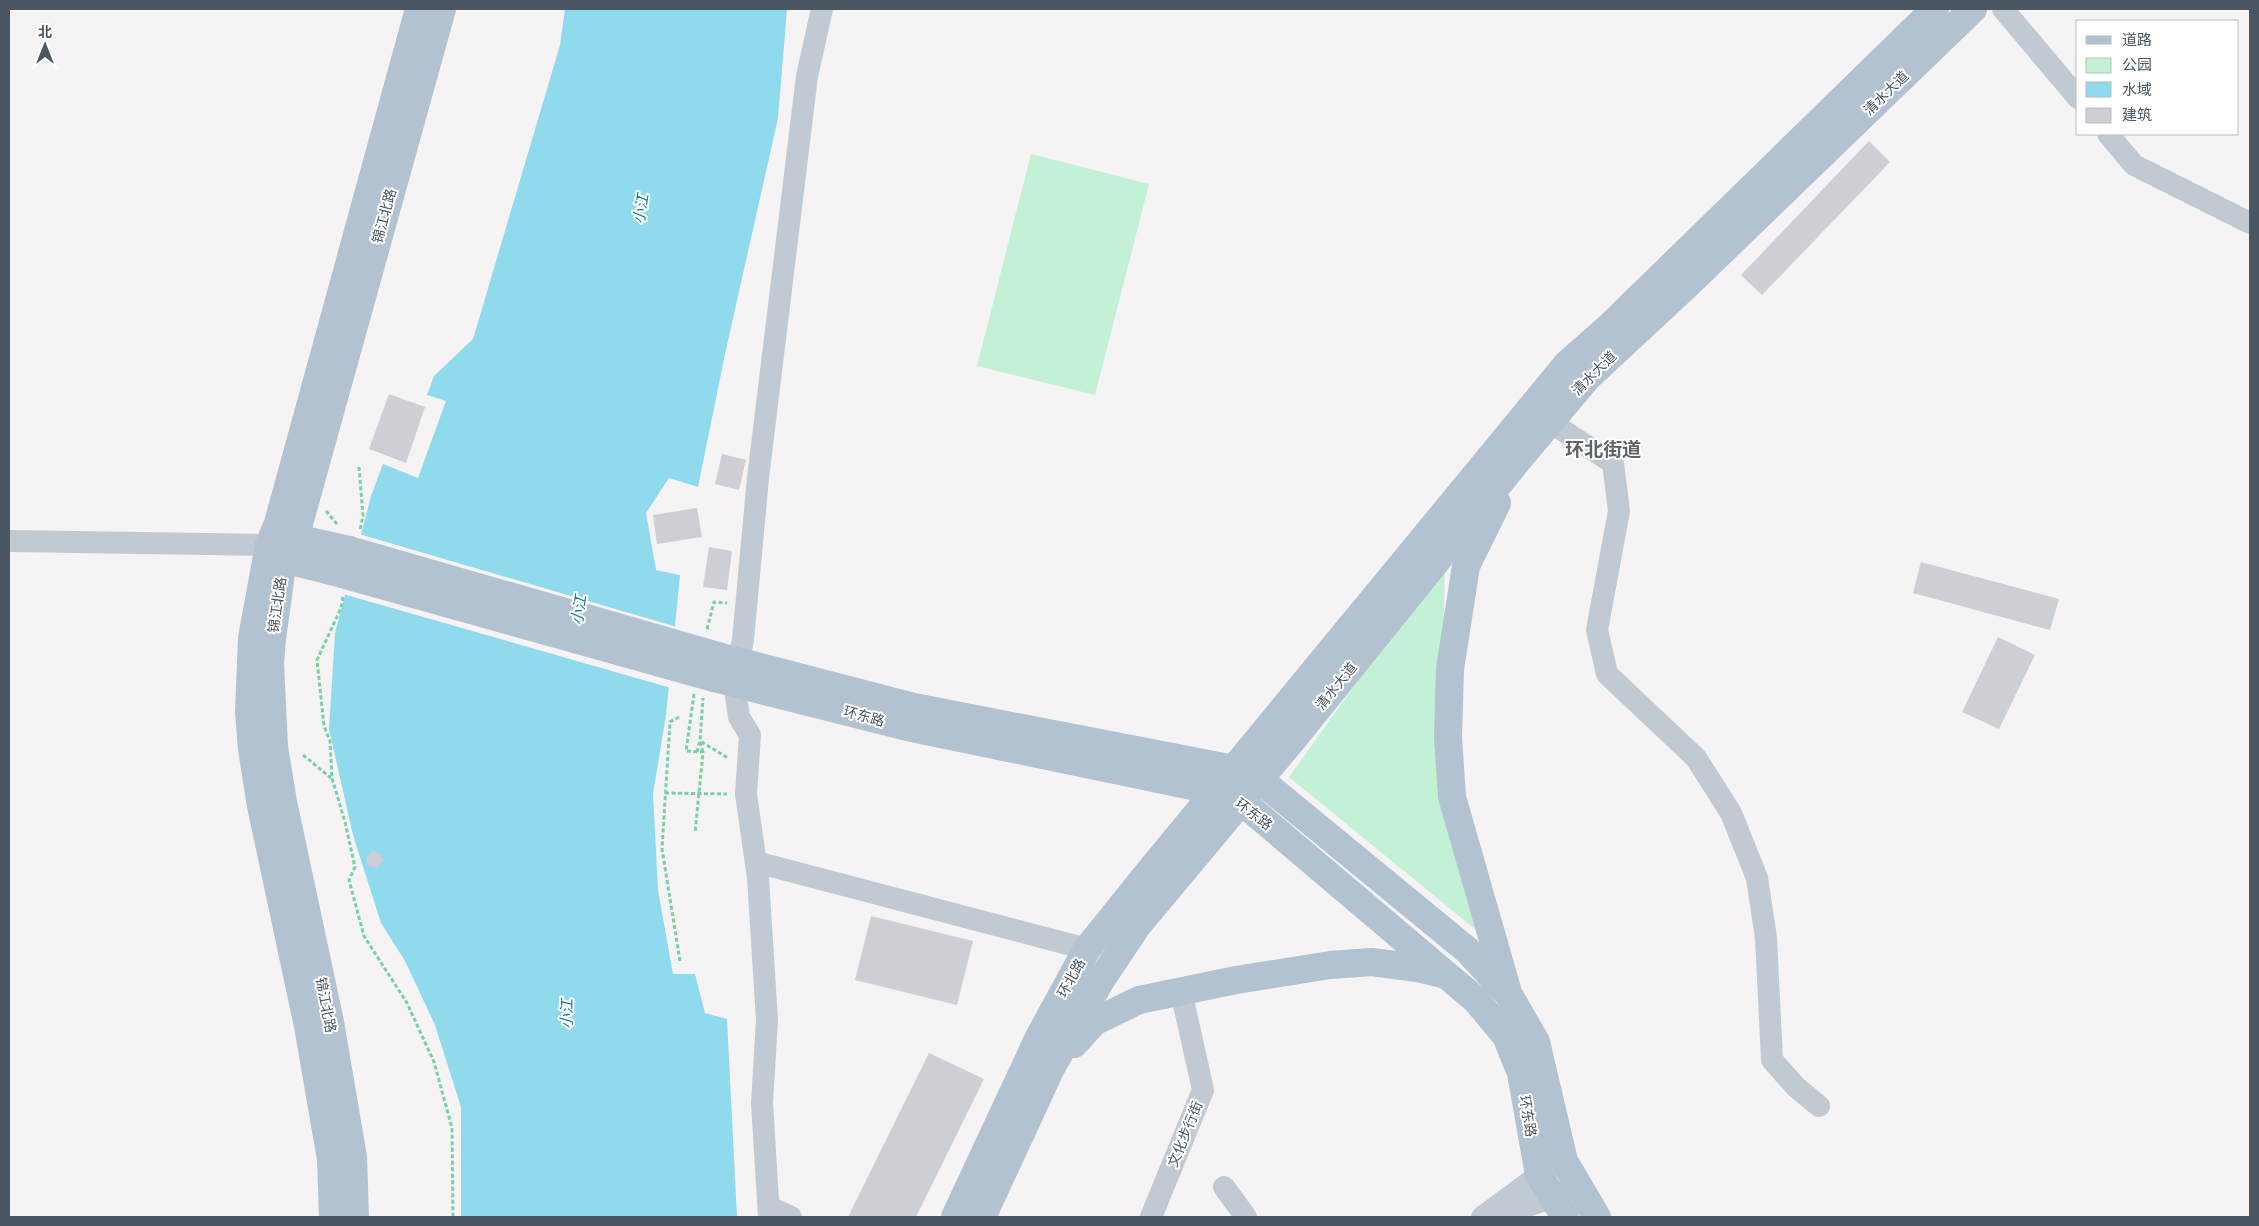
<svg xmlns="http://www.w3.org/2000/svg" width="2259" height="1226" font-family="'Open Sans','Noto Sans SC',sans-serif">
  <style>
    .green { fill: #c3f1d5 }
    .water { fill: #90daee }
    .pier { fill: #f5f3f3 }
    .building { fill: #cdcfd5 }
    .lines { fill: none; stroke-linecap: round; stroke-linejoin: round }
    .path { stroke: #7ad0a6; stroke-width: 3; stroke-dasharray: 4 2.5; stroke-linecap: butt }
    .minor { stroke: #c1cad2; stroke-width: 22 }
    .major { stroke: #b3c2d1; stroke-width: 28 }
    .major-bridge { stroke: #b3c2d1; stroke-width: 28 }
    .labels { text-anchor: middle; stroke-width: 4; stroke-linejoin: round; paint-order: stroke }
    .street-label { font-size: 14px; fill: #4a5661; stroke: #fff }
    .water-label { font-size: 15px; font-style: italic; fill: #0c7c9b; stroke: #fff }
    .district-label { font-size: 19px; font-weight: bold; fill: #5f6368; stroke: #fff }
  </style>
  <rect width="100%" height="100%" fill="#f5f3f3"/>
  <g class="green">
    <path d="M1031 154 1149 184 1095 395 977 366Z"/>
    <path d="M1445 559 1442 721 1475 929 1289 777Z"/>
  </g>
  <path class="water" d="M565 9H787L778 118 725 354 698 487 669 478 646 513 656 570 680 575 666 715 653 794 658 890 673 974H695L705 1013 727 1019 737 1217H461V1107L435 1025 405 961 381 923 353 835 329 729 335 633 371 496 383 464 418 478 446 401 427 395 434 376 473 339 560 45Z"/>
  <path class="pier" d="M359 534 677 627 671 688 343 594Z"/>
  <g class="building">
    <path d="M1869 141 1890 162 1762 295 1741 275Z"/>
    <path d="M389 394 425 407 406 463 369 449Z"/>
    <path d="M722 454 746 460 739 490 715 484Z"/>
    <path d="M697 508 702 537 657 544 653 515Z"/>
    <path d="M709 547 732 551 727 590 703 587Z"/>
    <path d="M1921 562 2059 599 2050 630 1913 593Z"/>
    <path d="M1998 637 2035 655 1999 729 1962 712Z"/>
    <path d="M372 851 380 853 383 861 377 868 368 866 366 858Z"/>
    <path d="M871 916 973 941 957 1005 855 980Z"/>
    <path d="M929 1053 984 1079 916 1217H848Z"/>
  </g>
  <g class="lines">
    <g class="path">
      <path d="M359 467 363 516 360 530"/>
      <path d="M326 511 337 524"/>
      <path d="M343 597 341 608 317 660 324 726 330 741 332 778 345 822 355 867 349 880 364 936 407 1003 434 1062 452 1128 453 1217"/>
      <path d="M707 629 714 602 727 603"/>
      <path d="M694 694 686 751 703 752 695 833"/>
      <path d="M679 717 670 722 662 849 680 961"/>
      <path d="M697 752 700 741 703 698"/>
      <path d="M703 752 700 741 728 758"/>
      <path d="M303 755 331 778"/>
      <path d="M665 793 727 794"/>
    </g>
    <g class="minor">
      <path d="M2003 9 2078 98"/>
      <path d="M2108 134 2134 165 2250 223"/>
      <path d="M1550 422 1613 463 1619 511 1597 630 1607 674 1696 758 1731 813 1757 878 1766 938 1772 1060 1796 1087 1819 1106"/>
      <path d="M9 541 269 545"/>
      <path d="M756 862 1087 949"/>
      <path d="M1224 1187 1246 1217"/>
      <path d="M769 1207 791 1217"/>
      <path d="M769 1217 762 1103 767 1020 758 878 746 794 750 735 739 717 734 683 743 640 758 478 807 76 822 9"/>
      <path d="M1151 1217 1203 1090 1181 991"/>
      <path d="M1482 1217 1539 1175 1552 1167"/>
      <path d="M1496 1217 1553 1197 1567 1190"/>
    </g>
    <g class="major">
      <path d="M1497 503 1466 566 1450 669 1448 737 1452 797 1507 989"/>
      <path d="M342 574 283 559 269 545 295 538 349 550"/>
      <path d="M718 656 914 707 1234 769 1260 780 1467 950 1509 995 1536 1042 1564 1161 1597 1217"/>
      <path d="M714 678 907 727 1216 791 1241 801 1476 1000 1506 1036 1521 1073 1539 1175 1565 1217"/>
      <path d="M1074 1044 1094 1022 1139 1000 1236 980 1330 965 1372 962 1417 968 1442 974"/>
      <path d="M333 1217 331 1159 308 1026 261 806 252 749 249 712 252 638 269 545 278 523 419 9"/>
      <path d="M355 1217 353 1157 330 1022 283 802 274 747 270 663 272 639 283 559 295 538 442 9"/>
      <path d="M955 1217 1039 1037 1087 949 1144 878 1567 364 1609 327 1935 9"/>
      <path d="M982 1217 1051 1068 1101 980 1137 926 1294 738 1518 460 1588 377 1688 284 1973 9"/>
    </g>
    <g class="major-bridge">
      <path d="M349 550 718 656"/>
      <path d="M342 574 714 678"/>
    </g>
  </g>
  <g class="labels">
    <g class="street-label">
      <text transform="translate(1886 93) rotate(-44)" y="5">清水大道</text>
      <text transform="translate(384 216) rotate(-75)" y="5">锦江北路</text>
      <text transform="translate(1594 373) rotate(-45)" y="5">清水大道</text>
      <text transform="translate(277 605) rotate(-82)" y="5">锦江北路</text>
      <text transform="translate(1336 686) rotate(-51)" y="5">清水大道</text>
      <text transform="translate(864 716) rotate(15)" y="5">环东路</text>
      <text transform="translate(1254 814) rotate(37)" y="5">环东路</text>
      <text transform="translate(1071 978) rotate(-61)" y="5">环北路</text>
      <text transform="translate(326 1005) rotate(79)" y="5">锦江北路</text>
      <text transform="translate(1528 1116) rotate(80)" y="5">环东路</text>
      <text transform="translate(1185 1134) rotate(-68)" y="5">文化步行街</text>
    </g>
    <g class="water-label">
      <text transform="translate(641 209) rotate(-81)" y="5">小江</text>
      <text transform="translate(579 610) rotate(-82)" y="5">小江</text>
      <text transform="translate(567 1014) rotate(-89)" y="5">小江</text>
    </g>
    <g class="district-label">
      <text x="1603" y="456">环北街道</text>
    </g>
  </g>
  <rect width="2259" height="1226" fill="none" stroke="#4a5661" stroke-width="20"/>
  <rect x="2076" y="20" width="162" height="115" fill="#ffffff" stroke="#b7bbc0"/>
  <rect x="2086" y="36" width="25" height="8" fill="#b3c2d1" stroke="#b7bbc0"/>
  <text x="2122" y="45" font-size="15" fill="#4a5661">道路</text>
  <rect x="2086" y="58" width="25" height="15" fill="#c3f1d5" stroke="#b7bbc0"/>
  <text x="2122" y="70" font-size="15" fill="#4a5661">公园</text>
  <rect x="2086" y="82" width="25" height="15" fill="#90daee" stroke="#b7bbc0"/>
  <text x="2122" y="95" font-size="15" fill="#4a5661">水域</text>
  <rect x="2086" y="108" width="25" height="15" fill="#cdcfd5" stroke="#b7bbc0"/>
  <text x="2122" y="120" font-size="15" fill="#4a5661">建筑</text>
  <g transform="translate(45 45)" stroke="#ffffff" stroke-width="4" paint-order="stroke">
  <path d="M0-4L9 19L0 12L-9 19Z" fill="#4a5661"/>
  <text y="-8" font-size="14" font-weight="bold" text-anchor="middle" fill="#4a5661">北</text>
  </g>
</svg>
